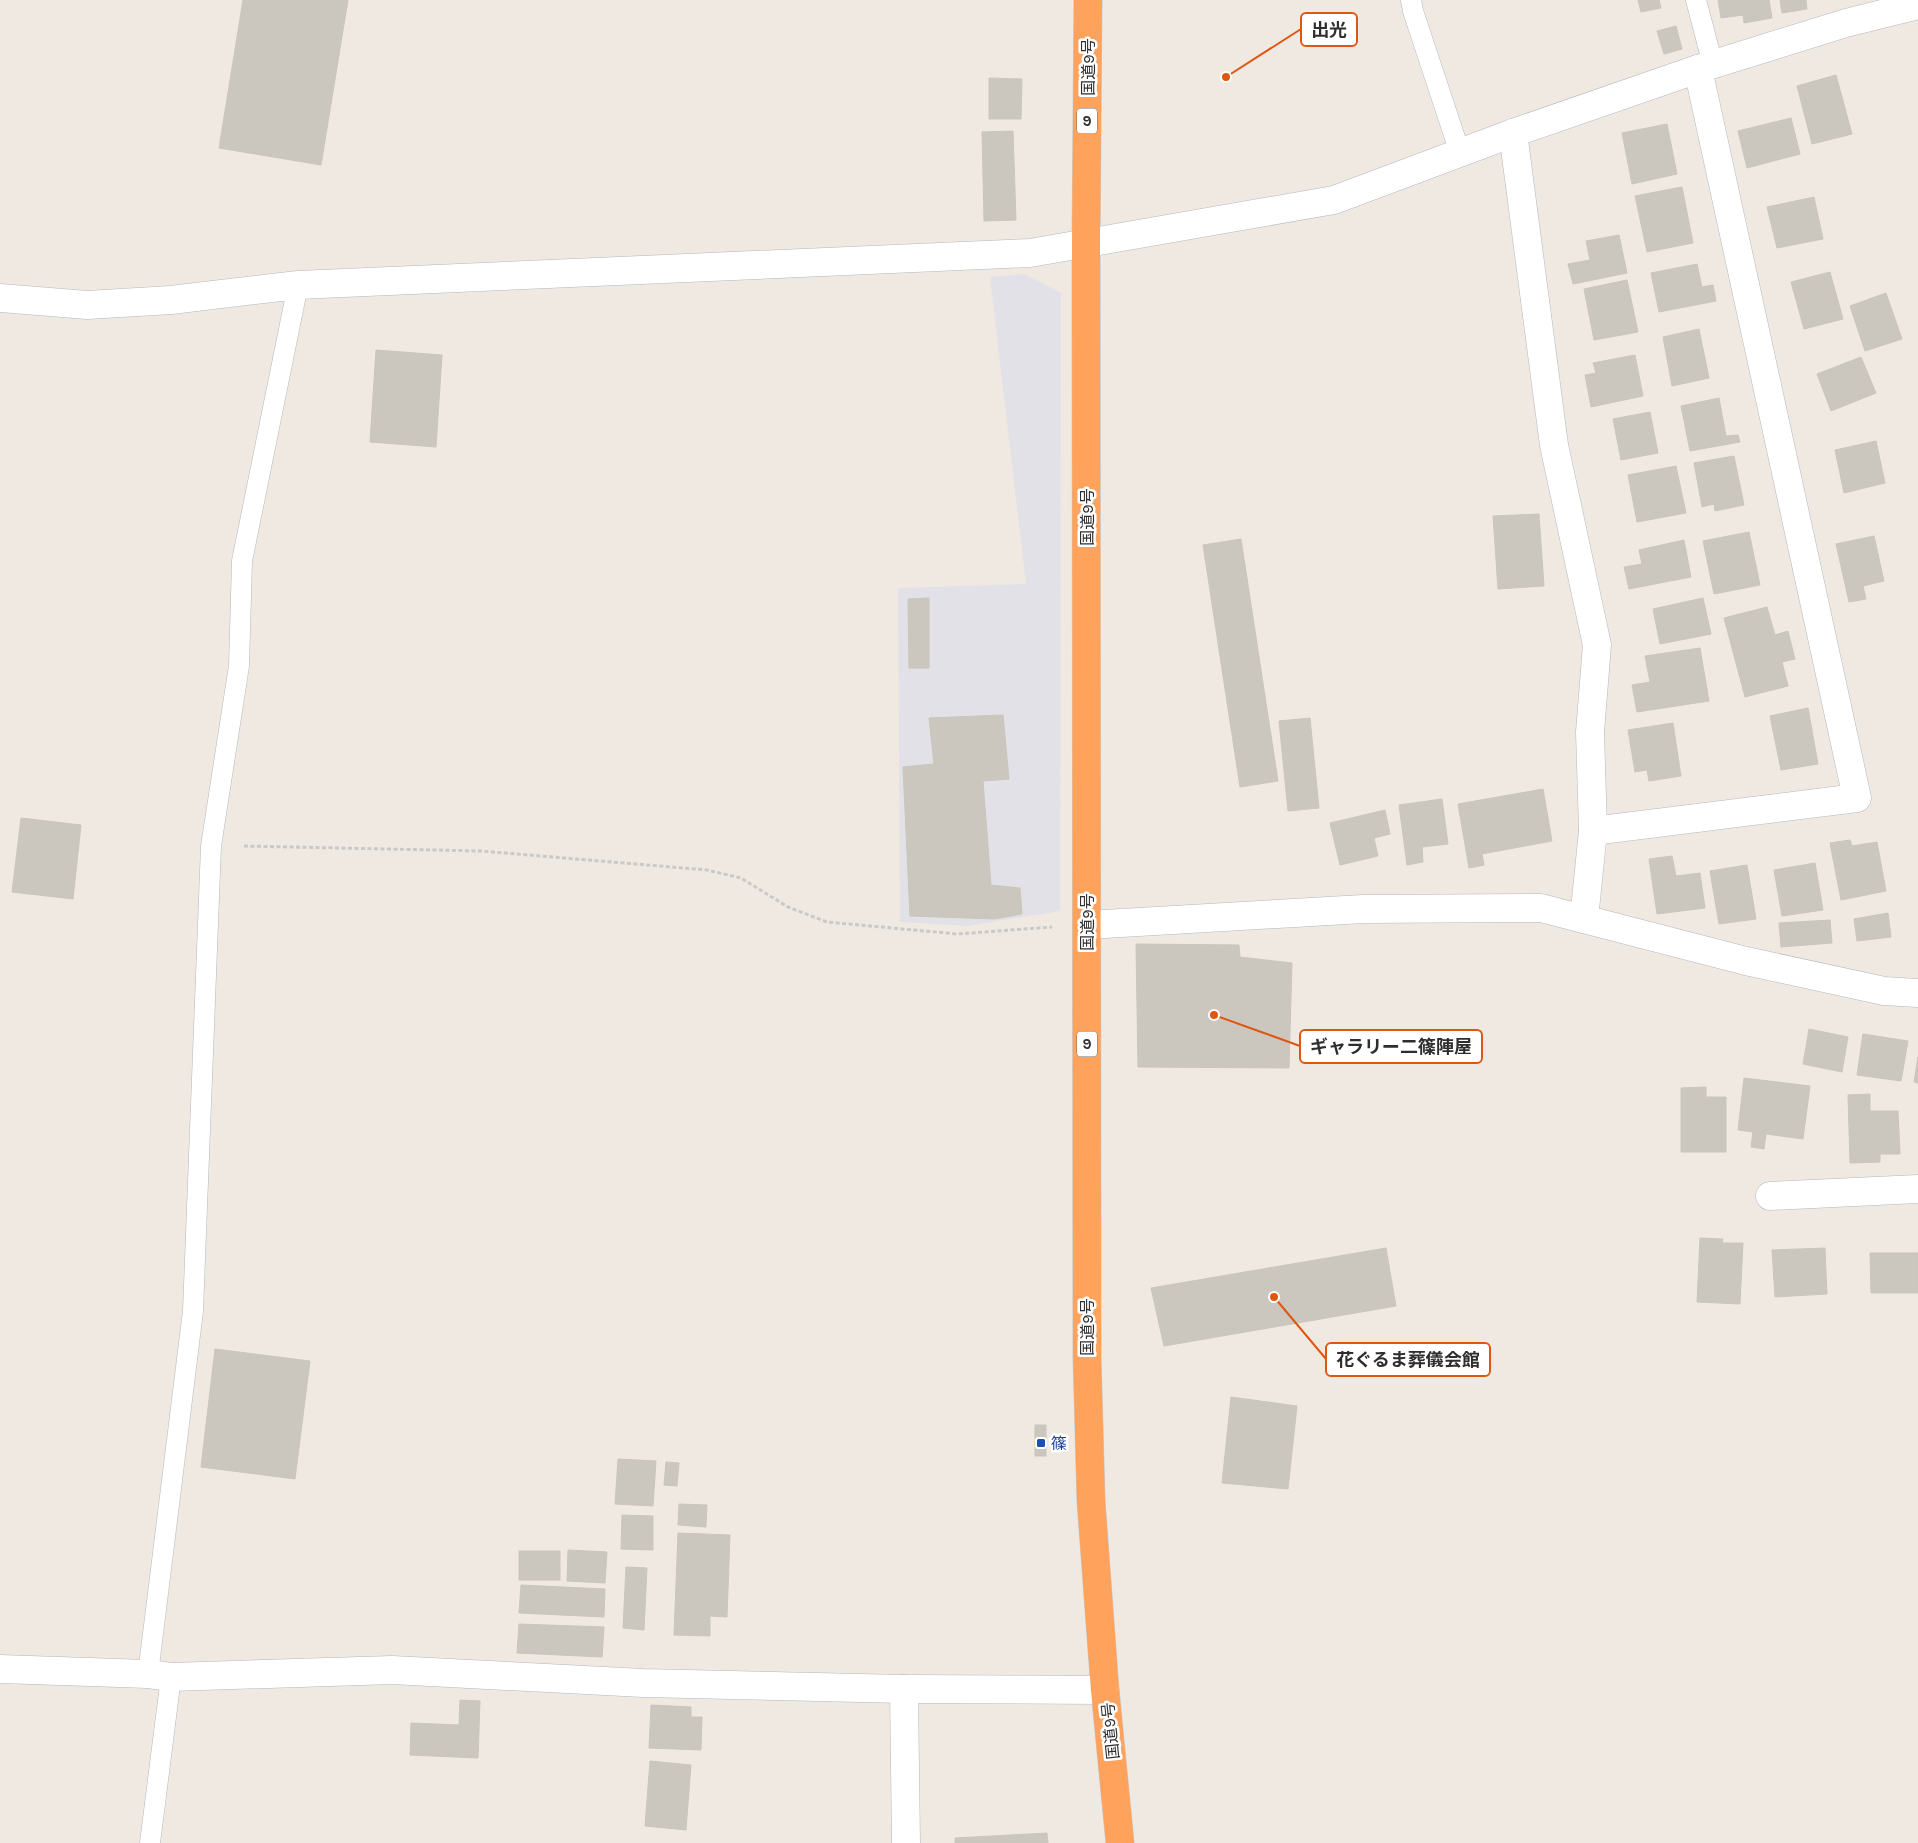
<svg xmlns="http://www.w3.org/2000/svg" width="1918" height="1843" font-family="Karla,'Noto Sans JP',sans-serif">
  <style>
    .industrial { fill: #e3e1e8 }
    .building { fill: #cbc7bf; stroke: #cbc5ba }
    .lines { fill: none; stroke-linecap: round; stroke-linejoin: round }
    .lane-casing { stroke: #b4b7c1; stroke-width: 21 }
    .street-casing { stroke: #b4b7c1; stroke-width: 29 }
    .highway-casing { stroke: #c9c9c9; stroke-width: 29 }
    .path { stroke: #c9c9c9; stroke-width: 3; stroke-dasharray: 4 2.5; stroke-linecap: butt }
    .lane { stroke: #fff; stroke-width: 20 }
    .street { stroke: #fff; stroke-width: 28 }
    .highway { stroke: #ffa35c; stroke-width: 28 }
    .transit-dot { fill: #1a4fb4; stroke: #fff; stroke-width: 2 }
    .labels { text-anchor: middle; stroke-width: 5; stroke-linejoin: round; paint-order: stroke }
    .shield { fill: #fff; stroke: #6d6d6d; stroke-width: 1 }
    .shield-label { font-size: 15px; font-weight: bold; fill: #2e2e2e }
    .street-label { font-size: 16px; fill: #2e2e2e; stroke: #fff }
    .transit-label { font-size: 16px; fill: #164399; stroke: #fff; text-anchor: start }
    .leader { fill: none; stroke: #df570e; stroke-width: 2 }
    .callout-dot { fill: #df570e; stroke: #fff; stroke-width: 2 }
    .callout { fill: #fff; stroke: #df570e; stroke-width: 2 }
    .callout-label { font-size: 18px; text-anchor: middle; font-weight: bold; fill: #2e2e2e }
  </style>
  <rect width="100%" height="100%" fill="#efe9e1"/>
  <path class="industrial" d="M1025 274 1061 293 1060 911 968 926 900 922 898 588 1026 584 990 277Z"/>
  <g class="building">
    <path d="M243 0H348L321 165 219 148Z"/>
    <path d="M1638 0H1659L1661 8 1641 12Z"/>
    <path d="M1718 0H1769L1772 18 1744 23 1743 15 1721 18Z"/>
    <path d="M1780 0H1806L1807 9 1782 13Z"/>
    <path d="M1676 26 1682 49 1664 54 1657 31Z"/>
    <path d="M1836 75 1852 134 1812 144 1797 86Z"/>
    <path d="M989 78 1022 79 1021 119H989Z"/>
    <path d="M1791 118 1800 154 1747 168 1738 131Z"/>
    <path d="M1667 124 1677 174 1632 184 1622 133Z"/>
    <path d="M1013 131 1016 220 984 221 982 132Z"/>
    <path d="M1682 187 1693 243 1647 252 1635 196Z"/>
    <path d="M1814 197 1823 239 1777 248 1767 207Z"/>
    <path d="M1619 235 1627 273 1573 284 1568 264 1590 260 1586 241Z"/>
    <path d="M1697 264 1702 287 1713 285 1716 301 1659 312 1651 273Z"/>
    <path d="M1830 272 1843 319 1804 329 1791 282Z"/>
    <path d="M1627 280 1638 332 1594 340 1584 289Z"/>
    <path d="M1886 293 1902 339 1865 351 1850 306Z"/>
    <path d="M1699 329 1709 378 1672 386 1663 337Z"/>
    <path d="M376 350 442 355 436 447 370 442Z"/>
    <path d="M1635 355 1643 396 1591 407 1585 375 1596 373 1593 363Z"/>
    <path d="M1861 357 1876 393 1831 411 1817 374Z"/>
    <path d="M1719 398 1726 436 1738 435 1740 442 1690 451 1681 406Z"/>
    <path d="M1650 412 1658 453 1621 460 1613 419Z"/>
    <path d="M1876 441 1885 483 1844 493 1835 450Z"/>
    <path d="M1734 456 1744 505 1715 511 1714 504 1702 507 1694 463Z"/>
    <path d="M1676 466 1686 513 1637 522 1628 475Z"/>
    <path d="M1539 514 1544 586 1498 589 1493 516Z"/>
    <path d="M1749 532 1760 585 1714 594 1703 541Z"/>
    <path d="M1874 536 1884 581 1863 586 1866 599 1849 602 1836 544Z"/>
    <path d="M1241 539 1278 781 1240 787 1203 545Z"/>
    <path d="M1684 540 1691 577 1629 589 1624 567 1642 564 1639 550Z"/>
    <path d="M929 598V668H909L908 599Z"/>
    <path d="M1703 598 1711 634 1660 644 1653 609Z"/>
    <path d="M1767 607 1775 635 1788 631 1795 659 1782 662 1788 686 1745 697 1724 618Z"/>
    <path d="M1700 648 1709 701 1637 712 1632 685 1650 682 1645 656Z"/>
    <path d="M1808 708 1818 764 1781 770 1770 716Z"/>
    <path d="M1003 715 1009 779 983 781 991 885 1020 888 1022 914 995 919 910 916 903 767 934 764 929 718Z"/>
    <path d="M1310 718 1319 808 1288 811 1279 721Z"/>
    <path d="M1673 723 1681 776 1649 781 1647 770 1635 772 1628 730Z"/>
    <path d="M1543 789 1552 841 1482 854 1484 865 1469 868 1458 804Z"/>
    <path d="M1442 799 1448 844 1422 847 1423 862 1407 865 1399 805Z"/>
    <path d="M1385 810 1390 834 1374 838 1378 856 1340 865 1330 823Z"/>
    <path d="M21 818 81 825 73 899 12 892Z"/>
    <path d="M1850 840 1852 846 1877 842 1886 891 1841 900 1830 843Z"/>
    <path d="M1672 856 1676 876 1700 873 1705 908 1657 914 1649 859Z"/>
    <path d="M1815 863 1823 910 1782 916 1774 870Z"/>
    <path d="M1747 865 1756 919 1719 924 1710 871Z"/>
    <path d="M1888 913 1891 937 1857 941 1854 919Z"/>
    <path d="M1830 920 1832 943 1781 947 1779 923Z"/>
    <path d="M1136 944 1239 945 1240 957 1292 963 1289 1068 1138 1067Z"/>
    <path d="M1809 1029 1848 1037 1842 1072 1803 1064Z"/>
    <path d="M1863 1034 1908 1041 1901 1081 1857 1075Z"/>
    <path d="M1918 1057V1083L1914 1082Z"/>
    <path d="M1744 1078 1810 1086 1803 1139 1766 1134 1764 1149 1751 1147 1753 1132 1738 1130Z"/>
    <path d="M1706 1087V1097H1726V1152H1681V1088Z"/>
    <path d="M1870 1094V1111H1898L1900 1154H1880V1162L1850 1163 1848 1095Z"/>
    <path d="M1700 1238 1723 1239 1722 1243H1743L1740 1304 1697 1302Z"/>
    <path d="M1386 1248 1396 1306 1164 1346 1151 1288Z"/>
    <path d="M1825 1248 1827 1294 1775 1297 1772 1250Z"/>
    <path d="M1870 1253H1918V1293H1871Z"/>
    <path d="M215 1349 310 1361 295 1479 201 1467Z"/>
    <path d="M1231 1397 1297 1406 1288 1489 1222 1483Z"/>
    <rect x="1035" y="1425" width="11" height="31"/>
    <path d="M618 1459 656 1461 653 1506 615 1504Z"/>
    <path d="M666 1462 679 1463 677 1486 664 1485Z"/>
    <path d="M679 1504 707 1505 706 1527 678 1525Z"/>
    <path d="M622 1515 653 1516V1550L621 1549Z"/>
    <path d="M678 1533 730 1535 727 1617 710 1616V1636L674 1635Z"/>
    <path d="M568 1550 607 1552 605 1583 567 1581Z"/>
    <rect x="519" y="1551" width="41" height="29"/>
    <path d="M626 1567 647 1568 644 1630 623 1628Z"/>
    <path d="M521 1585 605 1589 604 1617 519 1613Z"/>
    <path d="M519 1624 604 1627 602 1657 517 1653Z"/>
    <path d="M460 1700 480 1701 478 1758 410 1755 411 1723 459 1725Z"/>
    <path d="M651 1705 691 1707V1717H702L701 1750 649 1748Z"/>
    <path d="M650 1761 691 1765 686 1830 645 1826Z"/>
    <path d="M1047 1833 1048 1843H955V1838Z"/>
  </g>
  <g class="lines">
    <g class="lane-casing">
      <g id="lane">
        <path d="M1411 0 1413 11 1460 153"/>
        <path d="M1696 0 1713 65"/>
        <path d="M148 1674 193 1311 211 846 239 666 242 561 298 285"/>
        <path d="M150 1843 171 1677"/>
      </g>
    </g>
    <g class="street-casing">
      <g id="street">
        <path d="M1513 133 1554 445 1597 645 1590 732 1593 831 1584 919"/>
        <path d="M0 298 87 305 171 300 298 285 1030 253 1334 200 1513 133 1698 69 1846 23 1918 5"/>
        <path d="M1593 831 1857 798 1698 69"/>
        <path d="M1087 925 1363 909 1541 908 1746 961 1884 991 1918 993"/>
        <path d="M1770 1196 1918 1189"/>
        <path d="M0 1669 148 1674 171 1677 392 1670 643 1683 904 1689 1105 1690"/>
        <path d="M904 1689 906 1843"/>
      </g>
    </g>
    <g class="highway-casing">
      <path id="highway" d="M1088 0 1086 243 1087 1357 1091 1501 1105 1690 1120 1843"/>
    </g>
    <path class="path" d="M244 846 481 851 707 870 741 878 788 907 827 922 957 934 1052 927"/>
    <use href="#lane" class="lane"/>
    <use href="#street" class="street"/>
    <use href="#highway" class="highway"/>
  </g>
  <rect class="transit-dot" x="1036" y="1438" width="10" height="10" rx="2.5"/>
  <g class="labels">
    <g class="shield">
      <rect x="1077" y="108.5" width="20" height="25" rx="4"/>
      <rect x="1077" y="1031.5" width="20" height="25" rx="4"/>
    </g>
    <g class="shield-label">
      <text x="1087" y="126">9</text>
      <text x="1087" y="1049">9</text>
    </g>
    <g class="street-label">
      <text transform="translate(1088 67) rotate(-90)" y="6">国道9号</text>
      <text transform="translate(1087 517) rotate(-90)" y="6">国道9号</text>
      <text transform="translate(1087 922) rotate(-90)" y="6">国道9号</text>
      <text transform="translate(1087 1327) rotate(-90)" y="6">国道9号</text>
      <text transform="translate(1110 1731) rotate(-96)" y="6">国道9号</text>
    </g>
    <g class="transit-label">
      <text x="1051" y="1449">篠</text>
    </g>
  </g>
  <path class="leader" d="M1226 77L1301 29M1214 1015L1300 1046M1274 1297L1326 1359"/>
  <g class="callout-dot">
    <circle cx="1226" cy="77" r="5"/>
    <circle cx="1214" cy="1015" r="5"/>
    <circle cx="1274" cy="1297" r="5"/>
  </g>
  <g class="callout">
    <rect x="1301" y="13" width="56" height="33" rx="5"/>
    <rect x="1300" y="1030" width="182" height="33" rx="5"/>
    <rect x="1326" y="1343" width="164" height="33" rx="5"/>
  </g>
  <g class="callout-label">
    <text x="1329" y="36">出光</text>
    <text x="1391" y="1053">ギャラリー二篠陣屋</text>
    <text x="1408" y="1366">花ぐるま葬儀会館</text>
  </g>
</svg>
